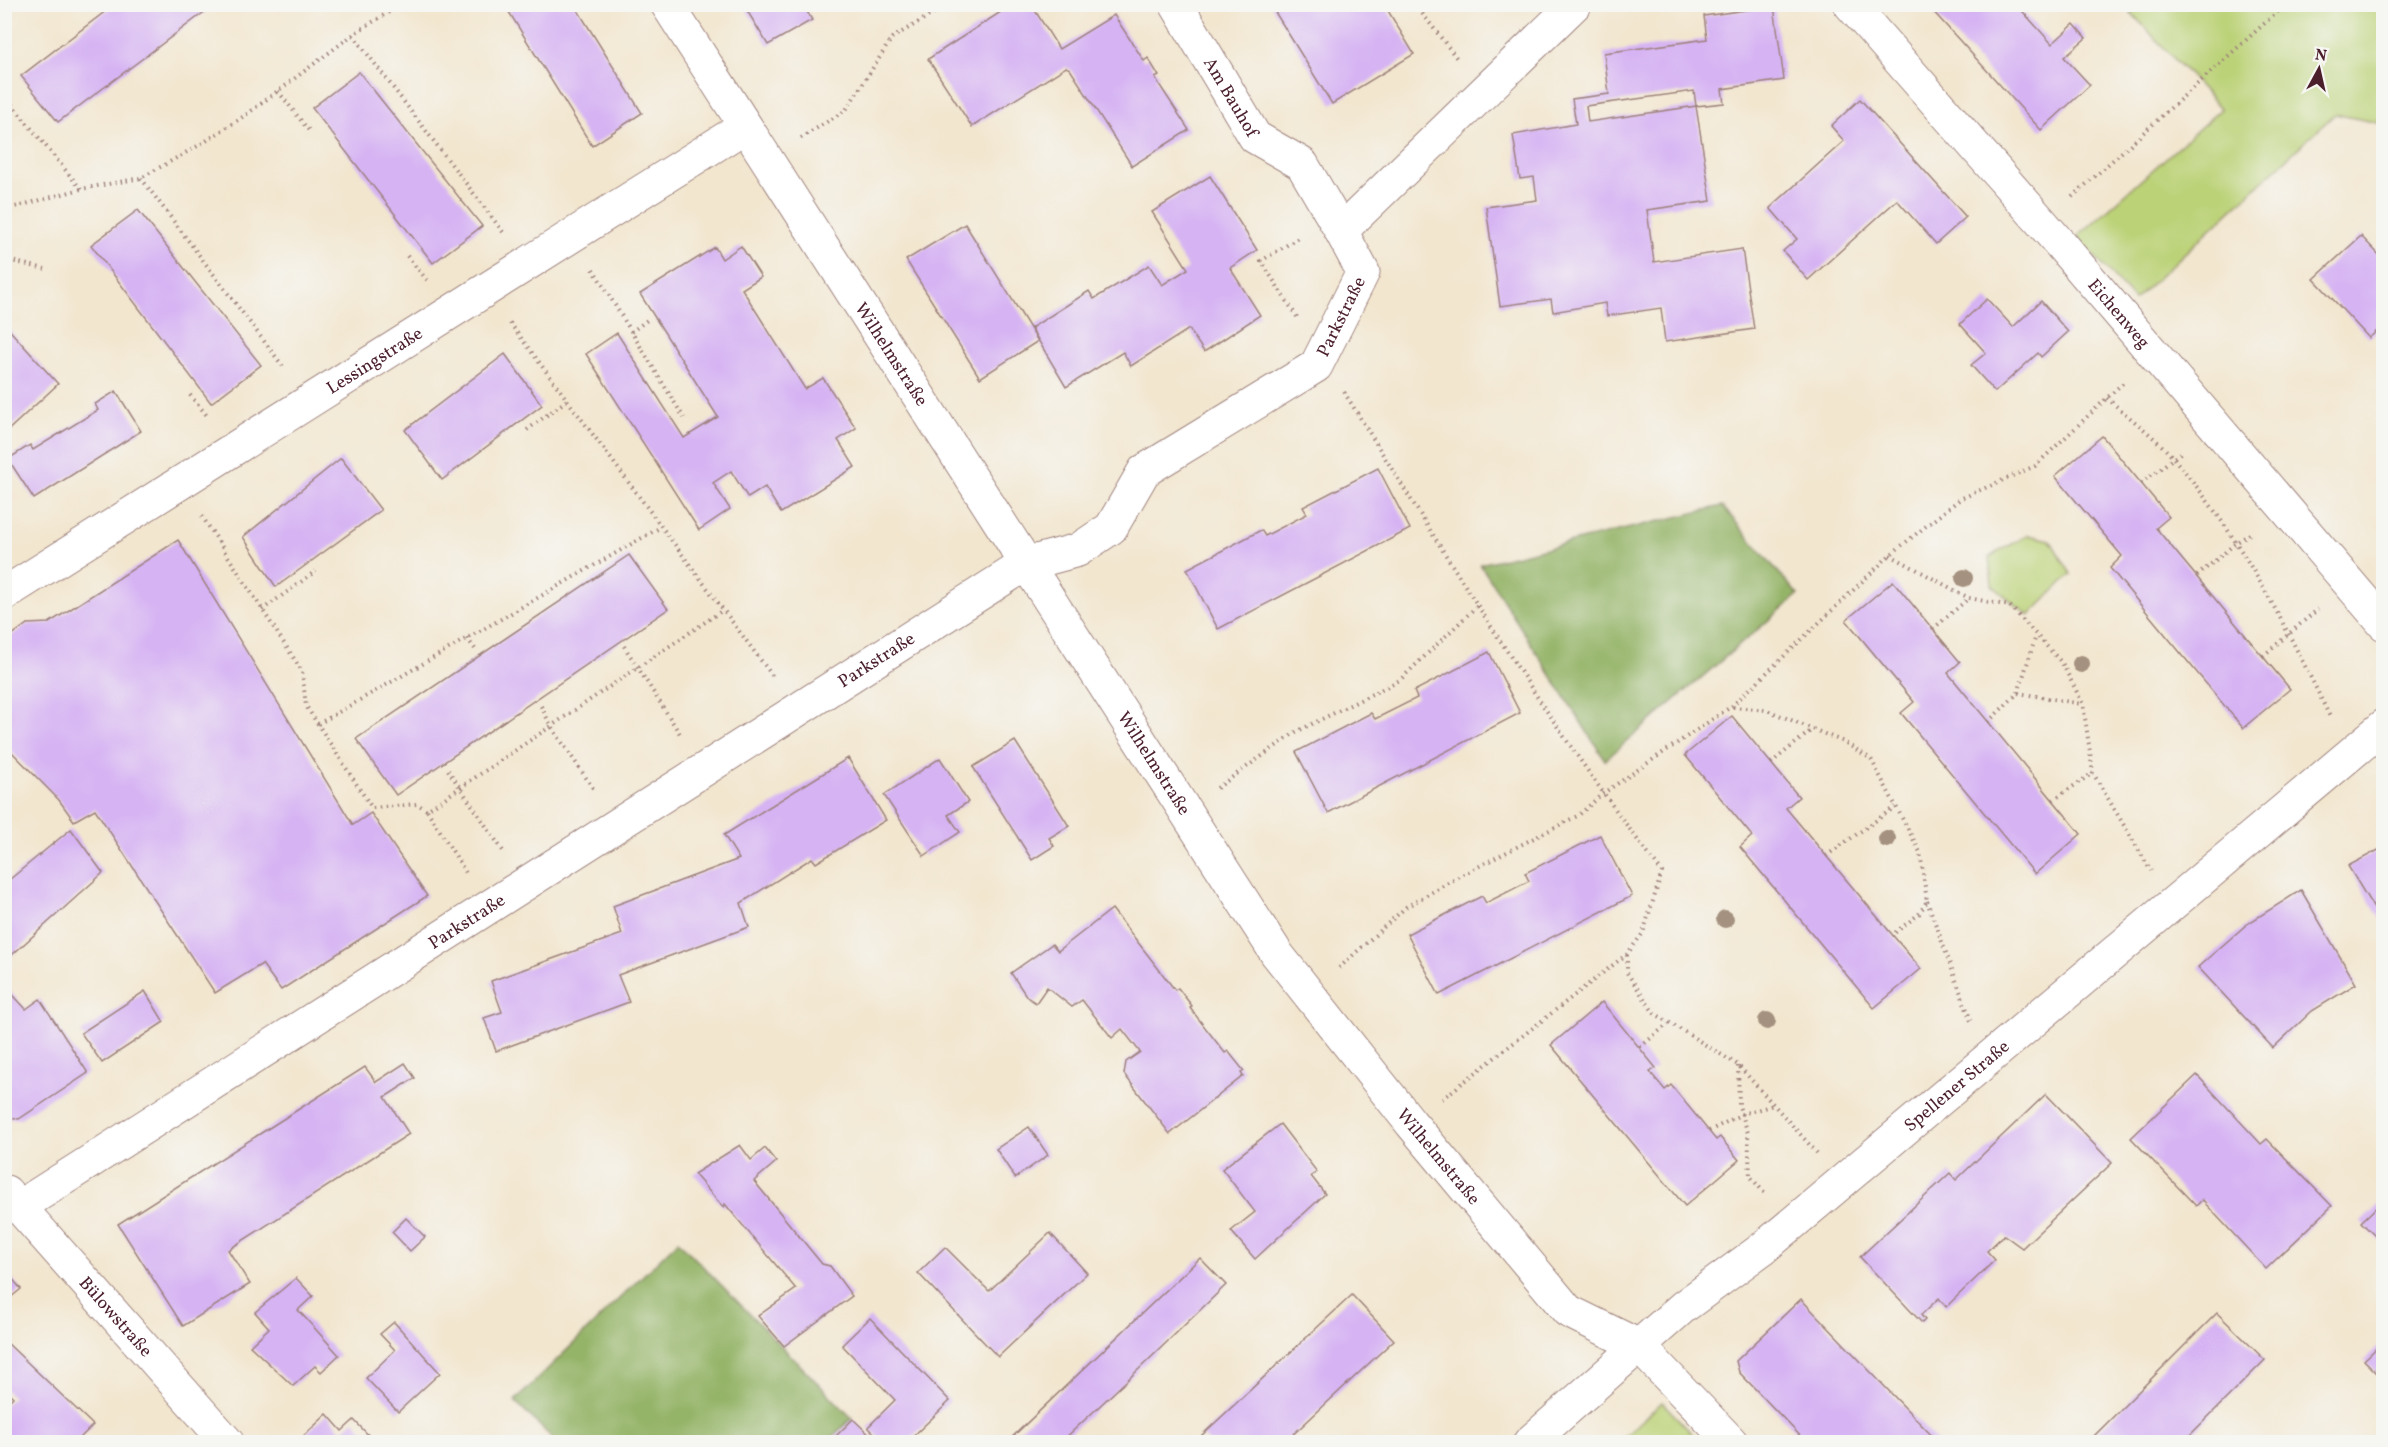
<svg xmlns="http://www.w3.org/2000/svg" width="2388" height="1447" font-family="Vollkorn,serif">
  <style>
    .green { fill: #bbd277; stroke: #827851; stroke-width: 1.5 }
    .forest { fill: #94b468; stroke: #6f6a4a; stroke-width: 1.5 }
    .building { fill: #d6b3f3; fill-rule: evenodd }
    .lines { fill: none; stroke-linecap: round; stroke-linejoin: round }
    .minor-casing { stroke: #9e827d; stroke-width: 35 }
    .tertiary-casing { stroke: #9e827d; stroke-width: 35 }
    .path { stroke: #9e827d; stroke-width: 4; stroke-dasharray: 1.5 4.5; stroke-linecap: butt }
    .minor { stroke: #fff; stroke-width: 33 }
    .tertiary { stroke: #fff; stroke-width: 33 }
    .tree { fill: #a5917f }
    .labels { text-anchor: middle; stroke-width: 5; stroke-linejoin: round; paint-order: stroke }
    .street-label { font-size: 18px; fill: #4a1f2b; stroke: #f6f6f2 }
  </style>
  <rect width="100%" height="100%" fill="#f6f6f2"/>
  <filter id="ink" filterUnits="userSpaceOnUse"><feTurbulence type="fractalNoise" baseFrequency=".0167" numOctaves="2"/><feDisplacementMap in="SourceGraphic" scale="12" xChannelSelector="R" yChannelSelector="G"/><feConvolveMatrix kernelMatrix="1 2 1 2 8 2 1 2 1" color-interpolation-filters="sRGB"/></filter>
  <filter id="wash" filterUnits="userSpaceOnUse"><feTurbulence type="fractalNoise" baseFrequency=".008" numOctaves="4" result="noise"/><feDisplacementMap in="SourceGraphic" scale="24" xChannelSelector="R" yChannelSelector="G"/><feGaussianBlur stdDeviation="1.35" result="paint"/><feColorMatrix in="noise" values="0 0 0 0 0 0 0 0 0 0 0 0 0 0 0 0 0 1.4 0 .05"/><feComposite in="paint" operator="in"/></filter>
  <g filter="url(#wash)">
    <rect width="100%" height="100%" fill="#f2e6cf"/>
    <g class="green">
      <path d="M2124 5H2384L2383 124 2335 114 2134 300 2077 237 2221 109Z"/>
      <path d="M2028 535 2050 540 2071 574 2029 616 1992 585 1989 557Z"/>
      <path d="M1662 1402 1700 1442H1619Z"/>
    </g>
    <g class="forest">
      <path d="M1722 506 1798 595 1605 760 1480 564Z"/>
      <path d="M678 1241 852 1418 827 1442H556L515 1401Z"/>
    </g>
    <g id="blocks">
      <g class="building">
        <path d="M115 4H215L58 122 21 76Z"/>
        <path d="M504 4H574L642 113 592 146Z"/>
        <path d="M743 4H815L806 10 812 20 768 45Z"/>
        <path d="M1013 4H1031L1059 49 1114 15 1144 61 1148 58 1159 76 1155 78 1189 130 1132 166 1070 69 1066 67 972 127 928 59Z"/>
        <path d="M1270 4H1384L1414 54 1332 104Z"/>
        <path d="M1936 4H2016L2052 44 2074 24 2086 38 2064 57 2090 85 2041 130 1931 9Z"/>
        <path d="M1774 6 1784 80 1722 89 1724 103 1696 106 1711 201 1647 210 1654 262 1742 249 1754 329 1665 342 1661 308 1607 316 1605 303 1553 312 1551 299 1500 306 1486 207 1537 200 1534 177 1520 179 1513 135 1576 124 1572 99 1609 94 1604 53 1707 39 1704 16ZM1694 91 1696 106 1588 122 1586 106Z"/>
        <path d="M359 72 482 226 433 263 312 108Z"/>
        <path d="M1860 99 1966 217 1936 244 1897 200 1808 280 1783 251 1797 239 1770 208 1844 141 1831 126Z"/>
        <path d="M1210 176 1257 250 1230 268 1260 315 1204 352 1189 329 1131 366 1123 352 1066 387 1031 328 1089 291 1094 299 1149 265 1162 285 1188 269 1152 212Z"/>
        <path d="M138 210 261 365 211 403 91 245Z"/>
        <path d="M965 224 1038 341 980 378 906 260Z"/>
        <path d="M2361 236 2384 260V325L2369 338 2314 279Z"/>
        <path d="M741 246 761 277 742 289 805 389 823 378 856 428 838 440 855 467 781 513 765 487 748 498 731 471 713 483 730 509 699 530 586 354 617 333 684 438 718 417 640 294 715 247 722 259Z"/>
        <path d="M1987 299 2013 327 2041 301 2068 332 2041 357 2038 353 1995 392 1971 365 1986 353 1960 324Z"/>
        <path d="M4 324 58 384 4 434Z"/>
        <path d="M505 354 542 405 442 480 405 430Z"/>
        <path d="M116 391 141 431 34 499 8 459 30 445 33 450 98 410 95 404Z"/>
        <path d="M2102 436 2169 517 2156 528 2290 689 2243 728 2110 568 2122 556 2055 476Z"/>
        <path d="M341 458 381 510 276 587 243 537Z"/>
        <path d="M1378 468 1410 529 1218 629 1187 569 1261 530 1265 536 1307 514 1303 507Z"/>
        <path d="M178 540 353 825 371 813 427 896 281 990 262 964 215 993 95 809 74 821 59 800 4 744V641L27 624 49 623Z"/>
        <path d="M629 555 668 609 396 795 356 739Z"/>
        <path d="M1893 581 1960 662 1948 673 2081 834 2035 874 1901 713 1914 702 1846 620Z"/>
        <path d="M1489 652 1520 713 1328 813 1296 752 1371 713 1375 719 1417 698 1414 691Z"/>
        <path d="M1732 716 1799 797 1786 808 1921 969 1874 1008 1740 847 1752 836 1685 755Z"/>
        <path d="M1015 741 1069 826 1049 838 1054 846 1032 860 973 767Z"/>
        <path d="M848 758 886 820 816 863 812 858 741 903 749 927 618 975 629 1002 496 1051 484 1018 502 1012 491 981 622 934 613 906 739 859 724 835Z"/>
        <path d="M940 758 968 802 948 815 960 832 924 856 884 795Z"/>
        <path d="M71 829 103 873 4 962V884Z"/>
        <path d="M1600 835 1632 896 1439 995 1407 934 1482 896 1486 903 1529 881 1525 873Z"/>
        <path d="M2384 847V925L2348 866Z"/>
        <path d="M2301 890 2356 984 2312 1011 2273 1048 2198 967 2247 924Z"/>
        <path d="M1112 909 1175 990 1178 988 1192 1006 1190 1008 1225 1053 1228 1051 1244 1071 1241 1073 1243 1076 1170 1134 1124 1074 1126 1062 1140 1052 1122 1029 1112 1038 1082 1000 1072 1007 1047 987 1036 1003 1027 997 1011 973 1052 944 1058 951Z"/>
        <path d="M4 985 26 1009 40 999 88 1073 19 1119 4 1117Z"/>
        <path d="M145 991 164 1022 102 1063 81 1033Z"/>
        <path d="M1602 1002 1656 1068 1650 1072 1665 1090 1671 1085 1716 1140 1720 1137 1739 1160 1685 1206 1551 1045Z"/>
        <path d="M405 1063 415 1078 385 1097 409 1134 228 1250 250 1284 183 1326 118 1224 365 1067 376 1082Z"/>
        <path d="M2197 1075 2261 1144 2267 1139 2332 1206 2266 1269 2202 1200 2196 1206 2131 1138Z"/>
        <path d="M2046 1094 2112 1163 2022 1248 2004 1235 1987 1251 1995 1260 1946 1307 1939 1298 1921 1315 1925 1320 1922 1323 1860 1257 1950 1173 1956 1180Z"/>
        <path d="M1280 1124 1317 1172 1311 1176 1325 1194 1255 1259 1231 1231 1255 1212 1222 1169Z"/>
        <path d="M1029 1127 1048 1155 1015 1178 996 1149Z"/>
        <path d="M740 1145 751 1160 765 1148 776 1162 754 1181 822 1264 830 1266 852 1296 784 1346 758 1316 796 1289 725 1204 723 1207 694 1174Z"/>
        <path d="M2384 1200V1245L2361 1222Z"/>
        <path d="M406 1218 425 1237 410 1251 392 1232Z"/>
        <path d="M1050 1233 1087 1273 998 1357 918 1273 945 1247 989 1291Z"/>
        <path d="M1200 1258 1226 1285 1138 1370 1061 1442H1007Z"/>
        <path d="M4 1269 21 1289 4 1303Z"/>
        <path d="M296 1278 313 1296 298 1310 339 1355 321 1372 315 1366 293 1386 250 1346 269 1328 255 1312Z"/>
        <path d="M1352 1295 1394 1340 1285 1442H1209L1202 1435Z"/>
        <path d="M1801 1299 1887 1389 1938 1442H1806L1739 1372 1736 1361Z"/>
        <path d="M2217 1313 2265 1360 2183 1442H2088Z"/>
        <path d="M870 1318 950 1401 907 1442H883L868 1427 895 1400 842 1345Z"/>
        <path d="M394 1322 440 1373 398 1412 366 1378 395 1350 380 1334Z"/>
        <path d="M4 1340 93 1425 76 1442H60L54 1437 58 1442H4V1406L13 1397 4 1388Z"/>
        <path d="M2384 1341V1380L2364 1360Z"/>
        <path d="M327 1414 342 1431 354 1420 375 1442H297Z"/>
        <path d="M853 1419 877 1442H830Z"/>
      </g>
    </g>
  </g>
  <g filter="url(#ink)">
    <use href="#blocks" fill-opacity="0" stroke="#9e827d" stroke-width="1.5"/>
    <g class="lines">
      <g class="minor-casing">
        <g id="minor">
          <path id="s1" d="M667 4 1277 954 1411 1123 1568 1311 1639 1346 1731 1442"/>
          <path id="s2" d="M1176 4 1255 137 1302 164 1341 231"/>
          <path id="s3" d="M1850 4 2043 224 2384 624"/>
          <path id="s4" d="M4 594 744 127"/>
          <path id="s5" d="M6 1192 227 1442"/>
          <path id="s6" d="M19 1207 1026 564 1078 550 1111 528 1144 471 1316 366 1363 272 1341 231 1575 4"/>
        </g>
      </g>
      <g class="tertiary-casing">
        <g id="tertiary">
          <path id="s7" d="M1530 1442 1683 1307 1762 1249 2384 726"/>
        </g>
      </g>
      <g class="path">
        <path d="M1415 4 1459 61"/>
        <path d="M353 35 503 232"/>
        <path d="M278 91 310 132"/>
        <path d="M4 95 81 189"/>
        <path d="M801 138 846 110 892 38 949 4"/>
        <path d="M141 178 285 369"/>
        <path d="M2072 197 2286 4"/>
        <path d="M4 210 81 189 141 178 203 143 247 114 358 31 402 4"/>
        <path d="M407 256 427 280"/>
        <path d="M4 257 7 260 45 269"/>
        <path d="M593 269 684 418"/>
        <path d="M1297 317 1261 261 1300 237"/>
        <path d="M510 323 774 678"/>
        <path d="M631 332 650 318"/>
        <path d="M1344 392C1446 555 1545 720 1662 872L1643 933 1627 954 1442 1099"/>
        <path d="M190 395 209 418"/>
        <path d="M2107 398C2129 418 2156 437 2175 460 2241 537 2287 628 2331 719"/>
        <path d="M527 430 567 400"/>
        <path d="M2141 483 2183 451"/>
        <path d="M202 516 302 671 306 706 372 808 417 804 427 810 723 610"/>
        <path d="M1890 555 1969 598 2010 606 2062 663 2083 704 2093 773 2151 871"/>
        <path d="M2197 576 2237 542 2253 532"/>
        <path d="M262 610 316 571"/>
        <path d="M1933 629 1969 598"/>
        <path d="M467 638 475 649"/>
        <path d="M624 646 682 737"/>
        <path d="M2263 656 2318 609"/>
        <path d="M2018 693 2082 704"/>
        <path d="M541 706 551 726 595 791"/>
        <path d="M1733 707 1767 710 1844 742 1871 759 1920 852 1927 901 1919 914 1892 935"/>
        <path d="M1988 722 2018 693 2036 636"/>
        <path d="M318 724 661 527"/>
        <path d="M1771 763 1813 729"/>
        <path d="M448 770 503 851"/>
        <path d="M1217 788 1296 732 1400 680 1477 606"/>
        <path d="M2053 800 2093 773"/>
        <path d="M427 810 466 873"/>
        <path d="M1826 856 1895 807"/>
        <path d="M1927 901 1971 1021"/>
        <path d="M1627 955V973L1654 1013 1738 1065 1817 1153"/>
        <path d="M1339 968 1406 907 1460 876 1579 815 1602 794 1732 706 1890 555 1960 499 2035 466 2125 381"/>
        <path d="M1640 1047 1668 1024"/>
        <path d="M1738 1066 1739 1106 1748 1133 1750 1176 1766 1195"/>
        <path d="M1709 1131 1742 1114 1774 1105"/>
      </g>
      <use href="#minor" class="minor"/>
      <use href="#tertiary" class="tertiary"/>
    </g>
    <g class="tree">
      <circle cx="1964" cy="578" r="9"/>
      <circle cx="2081" cy="664" r="9"/>
      <circle cx="1887" cy="839" r="9"/>
      <circle cx="1725" cy="919" r="9"/>
      <circle cx="1767" cy="1021" r="9"/>
    </g>
  </g>
  <g class="labels">
    <g class="street-label">
      <text dy="6" stroke="none"><textPath href="#s2" startOffset="108">Am Bauhof</textPath></text>
      <text dy="6" stroke="none"><textPath href="#s3" startOffset="410">Eichenweg</textPath></text>
      <text dy="6" stroke="none"><textPath href="#s6" startOffset="1611">Parkstraße</textPath></text>
      <text dy="6" stroke="none"><textPath href="#s1" startOffset="416">Wilhelmstraße</textPath></text>
      <text dy="6" stroke="none"><textPath href="#s4" startOffset="438">Lessingstraße</textPath></text>
      <text dy="6" stroke="none"><textPath href="#s6" startOffset="1017">Parkstraße</textPath></text>
      <text dy="6" stroke="none"><textPath href="#s1" startOffset="902">Wilhelmstraße</textPath></text>
      <text dy="6" stroke="none"><textPath href="#s6" startOffset="531">Parkstraße</textPath></text>
      <text dy="6" stroke="none"><textPath href="#s7" startOffset="556">Spellener Straße</textPath></text>
      <text dy="6" stroke="none"><textPath href="#s1" startOffset="1388">Wilhelmstraße</textPath></text>
      <text dy="6" stroke="none"><textPath href="#s5" startOffset="166">Bülowstraße</textPath></text>
    </g>
  </g>
  <rect width="2388" height="1447" fill="none" stroke="#f6f6f2" stroke-width="24"/>
  <g transform="translate(2319 69) rotate(8)" stroke="#f6f6f2" stroke-width="4.5" paint-order="stroke">
  <path d="M0-4.5L10 22L0 15L-10 22Z" fill="#4a1f2b"/>
  <text y="-9" font-size="16" font-weight="bold" text-anchor="middle" fill="#4a1f2b">N</text>
  </g>
</svg>
